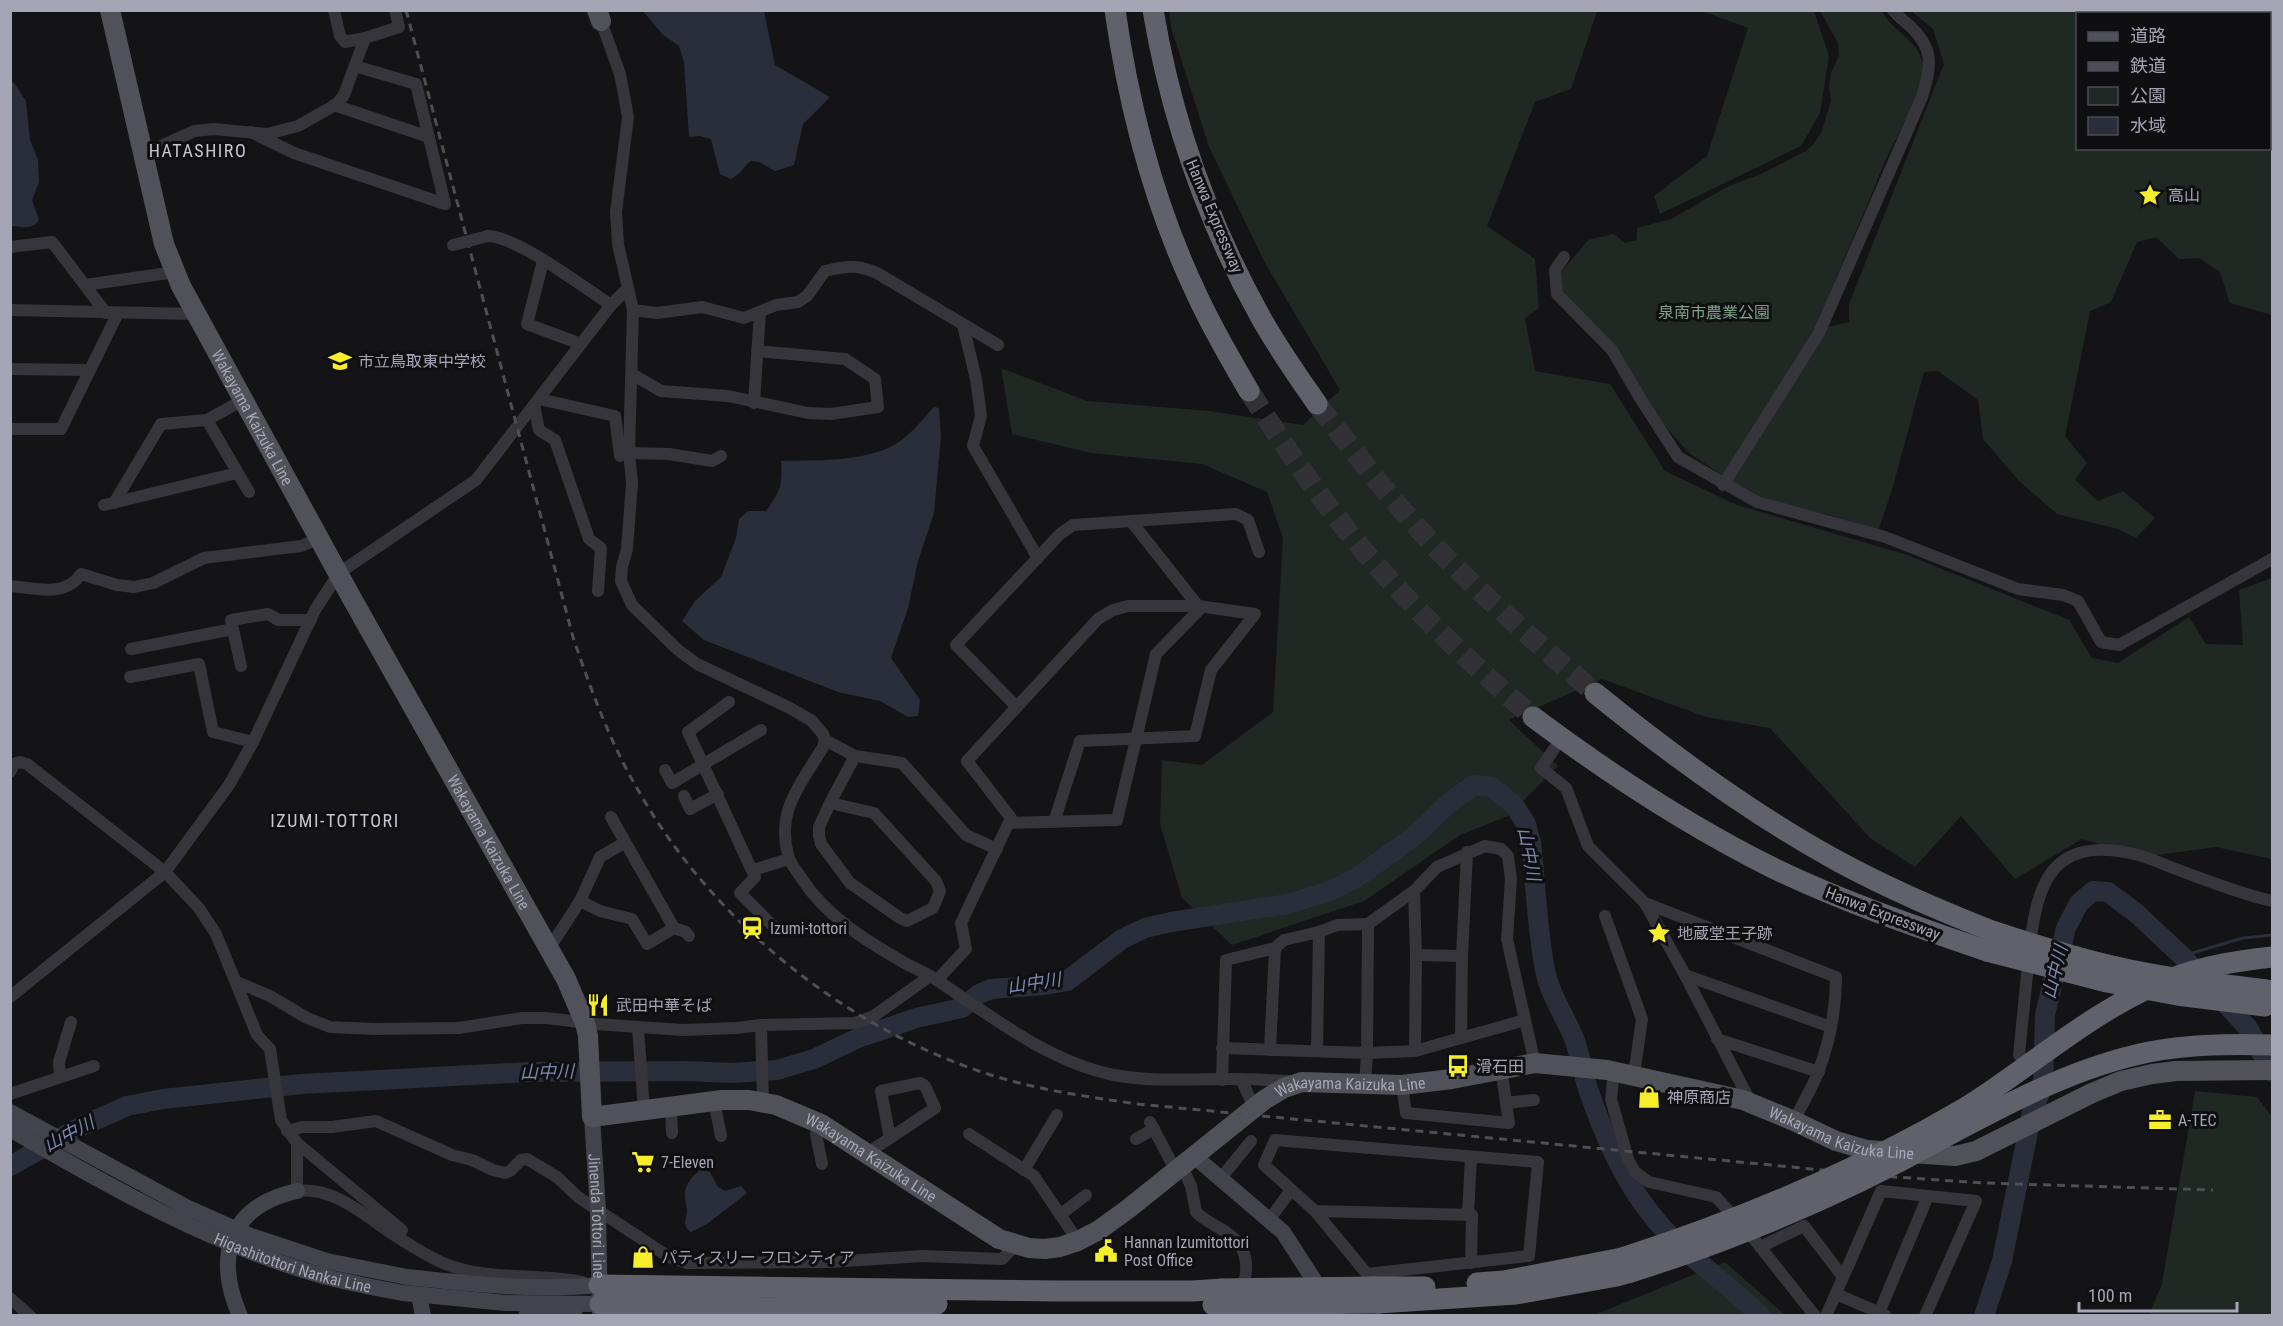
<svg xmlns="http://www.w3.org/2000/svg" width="2283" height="1326" font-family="'Roboto Condensed','Noto Sans JP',sans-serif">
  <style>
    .green { fill: #202823; fill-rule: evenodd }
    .water { fill: #2a2e3a }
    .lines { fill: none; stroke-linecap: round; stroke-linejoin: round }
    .stream { stroke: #2a2e3a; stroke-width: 3 }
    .river { stroke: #2a2e3a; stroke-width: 20 }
    .highway-tunnel { stroke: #313136; stroke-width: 21; stroke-dasharray: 21 10; stroke-linecap: butt }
    .street { stroke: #35353b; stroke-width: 12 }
    .secondary { stroke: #43434b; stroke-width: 16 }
    .primary { stroke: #51515a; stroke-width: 20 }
    .highway { stroke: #61616c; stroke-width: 21 }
    .rail { stroke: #4e4e56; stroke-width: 3; stroke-dasharray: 8 6; stroke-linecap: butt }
    .street-bridge { stroke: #35353b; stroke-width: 12 }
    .secondary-bridge { stroke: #43434b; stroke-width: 16 }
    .highway-bridge { stroke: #61616c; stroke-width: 21 }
    .labels { text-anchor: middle; stroke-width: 6; stroke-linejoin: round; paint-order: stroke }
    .poi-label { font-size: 16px; fill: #a5a5b6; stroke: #0f0f11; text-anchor: start }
    .street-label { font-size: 16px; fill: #a5a5b6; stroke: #0f0f11 }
    .park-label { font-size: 16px; fill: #7ba289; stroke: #0f0f11 }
    .neighbourhood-label { font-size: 18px; letter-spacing: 1.5px; fill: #c6c6d2; stroke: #0f0f11 }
    .water-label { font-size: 18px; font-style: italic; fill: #7b88b2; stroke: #0f0f11 }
  </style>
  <rect width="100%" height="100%" fill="#141416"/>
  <g class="green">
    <path d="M1169 11H1597L1571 89 1535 102 1487 226 1535 259 1539 308 1525 318 1535 371 1610 384 1665 471 1737 505 1907 555 2069 620 2092 658 2118 663 2189 617 2206 644 2243 645 2239 590 2272 578V859L2216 847 2142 857 2082 839 2015 879 1961 816 1915 867 1870 838 1770 728 1706 717 1602 679 1509 720 1558 766 1508 816 1460 835 1364 901 1232 945 1182 898 1160 824 1162 760 1202 765 1273 712 1283 538 1267 492 1202 464 1091 453 1012 434 1001 368 1087 401 1209 411 1303 425 1340 390 1265 263 1209 147 1171 27Z"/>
    <path d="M1702 11H1814L1829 56 1820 113 1801 146 1660 214 1654 196 1707 156 1748 28Z"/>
    <path d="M1820 11H1882C1891 31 1919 40 1923 64 1927 86 1895 139 1885 161 1874 188 1863 215 1852 241 1839 271 1826 300 1816 330L1849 322V304L1944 64 1933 29 1911 11H2272V315L2230 303 2220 272 2199 258 2179 259 2156 237 2137 242 2111 302 2090 311 2065 436 2087 463 2075 480 2098 501 2123 491 2155 518 2136 538 2118 529 2057 514 2019 481 1983 439 1978 400 1938 371 1924 372 1892 490 1878 531 1827 514 1806 511 1759 499 1689 453 1659 419 1559 291 1558 276 1588 240 1614 234 1625 243 1637 240V228L1671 219 1727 187 1763 173 1806 151 1812 146 1822 131 1831 100 1829 88 1831 73 1839 55 1838 43ZM2078 14H2270V148H2078Z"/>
    <path d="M2195 1091 2257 1097 2272 1117V1315H2149L2162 1284Z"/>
    <path d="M1725 1262 1785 1315H1594Z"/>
  </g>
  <g class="water">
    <path d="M643 11H764L775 65 830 97 803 124 794 165 775 171 759 162 751 161C743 167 740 175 731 179L720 174 711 139 700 136 689 137 684 62 679 46 662 34Z"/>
    <path d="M11 82 14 83 26 101 30 140 38 160 39 182 32 200 39 220C34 230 20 227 11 226Z"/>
    <path d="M934 407 939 408 941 437 934 513 918 561 908 608 891 658 920 700 918 716 908 717 880 701 838 692 704 640 682 621 695 601 721 577 736 538 739 519 748 511H766C780 492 783 485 781 461 815 460 856 462 888 448 907 440 921 421 934 407Z"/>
    <path d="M702 1169 710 1172 718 1187 725 1191 741 1186 747 1193 707 1224 691 1232C682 1226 686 1220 687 1211 687 1206 685 1201 685 1196 684 1186 693 1174 702 1169Z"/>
  </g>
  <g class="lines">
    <path class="stream" d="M2182 956 2243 938 2272 935"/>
    <g class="river">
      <path d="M10 1166 82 1126 127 1106 163 1099 302 1084 531 1072 685 1071 732 1073 777 1070 814 1059 858 1038 916 1018 962 1008 979 994 991 989 1045 985 1067 981 1122 939 1145 928 1171 922 1288 904 1330 891 1356 878 1394 851 1419 832 1450 802 1474 785 1492 787 1514 805 1526 824 1531 843C1536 885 1537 929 1545 970 1550 996 1566 1017 1575 1041 1580 1056 1583 1073 1588 1089 1603 1132 1622 1178 1651 1214 1682 1254 1725 1281 1761 1316"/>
      <path d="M1984 1316 2002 1261 2032 1112 2043 1086 2045 1015 2066 928 2079 903 2093 891 2108 892 2136 913 2182 956 2248 1028 2272 1072"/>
    </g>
    <g class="highway-tunnel">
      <path d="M1249 391C1283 444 1318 496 1358 544 1411 607 1470 663 1533 717"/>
      <path d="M1317 404C1358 457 1399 510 1446 558 1493 605 1544 649 1595 693"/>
    </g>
    <g class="street">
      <path d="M334 10 340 36 345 42 365 38 399 27 395 10"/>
      <path d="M601 21 620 74 628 117 616 212 618 244 633 310 629 453 632 483 627 549 622 567 621 581 632 605 678 650 697 664 790 708 812 721 823 734 825 740 823 747C801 784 776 810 788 855 790 864 797 871 802 879 826 916 865 940 903 962 913 968 925 972 935 979 992 1016 1046 1061 1114 1075 1156 1083 1200 1078 1242 1079 1258 1079 1275 1081 1292 1081"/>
      <path d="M334 105 429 137"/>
      <path d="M251 132 294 153 445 204 416 84 355 66"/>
      <path d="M144 154 194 131 214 129 267 134 298 126 337 104 344 95 365 38"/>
      <path d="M488 236C518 237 583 287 611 305"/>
      <path d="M10 247 52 242 106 313"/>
      <path d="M1564 257 1555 270 1557 294 1612 350 1640 398 1678 457 1757 502 1885 537 2018 589 2063 595 2078 601 2101 642 2119 645 2272 559"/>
      <path d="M543 261 527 324 581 344"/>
      <path d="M85 285 175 272"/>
      <path d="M10 310 195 314"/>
      <path d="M633 310 657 313 702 307 744 318 776 305 798 302 807 296 825 271C847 266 856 264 877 273L998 345"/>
      <path d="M963 325 976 379 981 416 973 446 1038 558"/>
      <path d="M10 369 88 370"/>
      <path d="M632 374 661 391 728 396 808 413 831 414 878 407 875 379 845 359 757 351"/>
      <path d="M539 399 615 416 620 456"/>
      <path d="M754 403 760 312"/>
      <path d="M534 405 539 430 555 440 589 539 601 548 598 591"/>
      <path d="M207 420 249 492"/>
      <path d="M10 429H61L118 313"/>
      <path d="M629 453 669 454 712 461 721 456"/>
      <path d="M1723 485 1819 333 1922 97C1931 67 1935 50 1911 27 1905 21 1898 17 1893 10"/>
      <path d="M114 503 161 424 207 420 243 400"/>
      <path d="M104 505 237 473"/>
      <path d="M1131 521 1198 606"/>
      <path d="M10 586C35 588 65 598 81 574L117 585 134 587 153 583 204 558 301 546 321 538"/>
      <path d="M131 649 233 629"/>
      <path d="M241 666 231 620 268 614 278 620H311"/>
      <path d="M130 677 199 664 213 732 253 742"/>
      <path d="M729 702 688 732 755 877 740 893 778 931"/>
      <path d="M1017 707 956 645 1060 534 1073 525 1236 514 1248 520 1259 552"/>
      <path d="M825 740 855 756 902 763 966 835 997 849"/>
      <path d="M1554 749 1541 768 1566 788 1588 846 1645 903 1685 975 1751 1103"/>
      <path d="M665 770 672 783 761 730"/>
      <path d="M10 772 14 764 20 762 27 764 165 872 199 908 216 934 257 1035 270 1049 281 1120 297 1143V1191C334 1187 363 1214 391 1233 408 1244 425 1255 443 1263 488 1282 536 1272 583 1282"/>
      <path d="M684 796 690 809 718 794"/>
      <path d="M830 803 874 813 936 881 940 891 933 908 907 921 900 918 850 883 821 844 819 836V827L830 803 855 756"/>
      <path d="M1009 823 1117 820 1156 654 1202 607"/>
      <path d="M753 870 789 859"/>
      <path d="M1414 891 1416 955 1415 1051"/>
      <path d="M580 901 600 911 632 919 647 944 674 928 611 817"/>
      <path d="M1645 903 1836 977C1836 1008 1830 1040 1819 1070 1813 1087 1802 1104 1794 1121"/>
      <path d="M1605 916 1642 1019 1634 1075"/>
      <path d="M674 928 686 932 689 936"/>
      <path d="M548 945 554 941 580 901 600 857 624 843"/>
      <path d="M1416 955 1462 956"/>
      <path d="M1685 975 1831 1027"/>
      <path d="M937 980 966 949 961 923 1011 818 967 761 1098 619 1113 610 1128 606H1198L1255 614 1211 670 1195 736 1080 741 1054 822"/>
      <path d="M237 982 270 996 307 1018 330 1027 374 1029 459 1028 522 1018H547L595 1024 683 1030 737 1028 761 1025 855 1023 874 1016 930 976"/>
      <path d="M10 997 165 872 229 785 253 742 315 610 339 573 476 480 611 305 628 288"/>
      <path d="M1525 1020 1535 1063"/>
      <path d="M761 1025 763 1102"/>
      <path d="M638 1028 644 1110"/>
      <path d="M1461 1038 1462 956 1467 852"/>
      <path d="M1717 1039 1819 1072"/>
      <path d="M1222 1048 1367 1053 1415 1051 1525 1020 1507 939 1511 879 1508 856 1501 849 1485 846 1437 867 1414 891 1368 924 1367 1053 1365 1084"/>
      <path d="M1270 1050 1275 948"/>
      <path d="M1317 1051 1319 932"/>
      <path d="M2019 1055C2022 1025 2025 995 2028 965 2035 893 2044 833 2134 854 2148 857 2160 863 2173 868 2206 880 2238 893 2272 901"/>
      <path d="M1614 1071 1611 1099 1628 1159 1635 1172 1649 1182 1716 1197 1754 1239 1815 1316"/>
      <path d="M60 1077 59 1062 71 1022"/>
      <path d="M1241 1079 1254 1107"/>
      <path d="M1222 1080 1226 960 1275 948 1284 940 1319 932 1337 925 1368 924"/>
      <path d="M1402 1085 1406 1113 1509 1123 1501 1068"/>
      <path d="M10 1094 94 1066"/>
      <path d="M714 1101 721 1136"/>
      <path d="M1506 1103 1534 1100"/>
      <path d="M671 1106 672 1133"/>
      <path d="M1150 1122 1176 1171"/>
      <path d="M821 1124 816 1134 822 1164"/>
      <path d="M287 1131 302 1127H332L376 1121 452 1155 472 1160 493 1170 505 1173 510 1171 521 1160 527 1159 557 1177 578 1197 669 1257 687 1263 830 1262 923 1256 1002 1259 1016 1245"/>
      <path d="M969 1134 1034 1176 1078 1241"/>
      <path d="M1136 1139 1154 1129"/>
      <path d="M1275 1140 1538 1162 1529 1256 1367 1274 1315 1211 1264 1165Z"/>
      <path d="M297 1143 402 1230"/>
      <path d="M866 1154 935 1108 925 1086 920 1083 881 1091 890 1138"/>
      <path d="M1182 1166 1191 1186 1196 1212C1205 1221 1217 1226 1227 1233 1259 1254 1245 1289 1229 1316"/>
      <path d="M1024 1170 1057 1115"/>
      <path d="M1221 1178 1251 1141"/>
      <path d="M1315 1211 1472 1215 1471 1263"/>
      <path d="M1060 1215 1086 1195"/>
      <path d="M1468 1215 1471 1157"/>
      <path d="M1269 1220 1291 1190"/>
      <path d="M1760 1247 1804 1226 1843 1277"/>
      <path d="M1836 1294 1885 1315"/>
      <path d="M10 1298 30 1316"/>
      <path d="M1879 1313 1928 1196"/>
      <path d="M1826 1316 1881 1191 1976 1201 1925 1316"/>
    </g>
    <g class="secondary">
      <path id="s1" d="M592 1117 598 1210 600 1316"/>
      <path d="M1194 1156 1283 1232 1337 1316"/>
      <path d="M407 1277C472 1284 534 1291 599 1285"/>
      <path d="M403 1293 506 1303 600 1304"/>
      <path d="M419 1295 423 1316"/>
      <path d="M240 1316C214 1256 229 1206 297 1191"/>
      <path d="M526 1316 559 1314 575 1310"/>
    </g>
    <g class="primary">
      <path id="s2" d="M110 10 164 244 181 286 350 595 566 979 585 1023 588 1036 592 1117 722 1100H749L776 1105 821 1124 999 1239 1029 1248 1045 1249 1060 1247 1078 1241 1099 1230 1128 1209 1264 1100 1284 1088 1302 1082 1402 1085 1452 1079 1535 1063 1607 1070 1743 1100 1794 1121 1836 1141 1867 1150 1955 1156 1976 1151 2092 1093 2121 1081 2152 1074 2176 1071 2272 1070"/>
      <path d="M597 10 601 21"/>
    </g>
    <g class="highway">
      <path d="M1115 10C1129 108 1154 205 1197 295 1212 328 1231 360 1249 391"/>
      <path d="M1153 10C1171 117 1207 221 1260 316 1277 347 1297 375 1317 404"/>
      <path d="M1595 693C1670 754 1749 812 1834 859 1885 887 1938 910 1992 931"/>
      <path d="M1533 717C1608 773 1687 825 1771 867 1841 901 1914 926 1987 951"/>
      <path d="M1928 1129C1945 1119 1963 1110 1979 1099 2041 1058 2100 1006 2170 979 2203 966 2237 961 2272 957"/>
      <path d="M1943 1138C2009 1103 2075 1067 2149 1052 2189 1044 2232 1044 2272 1045"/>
      <path d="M1477 1283 1504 1281 1622 1258"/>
      <path d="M599 1285 1059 1291H1193L1222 1289"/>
      <path d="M1374 1287H1425"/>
      <path d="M1378 1303 1516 1294 1617 1276 1631 1272"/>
      <path d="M600 1304 776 1308 937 1304"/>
    </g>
    <path class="rail" d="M406 10 573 637C590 687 608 737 634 783 709 919 843 1028 991 1075 1039 1090 1088 1097 1138 1104L1895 1177 1983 1183 2213 1190"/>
    <path class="street-bridge" d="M453 245 488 236"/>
    <g class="secondary-bridge">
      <path d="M10 1112 186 1207 251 1236 327 1261 407 1277"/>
      <path id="s3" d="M10 1129C110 1187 212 1245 323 1276 349 1283 376 1288 403 1293"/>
    </g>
    <g class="highway-bridge">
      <path d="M1992 931C2032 944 2071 957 2112 966 2163 978 2215 984 2267 990"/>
      <path d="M1987 951 2107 982 2177 995 2265 1006"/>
      <path d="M1622 1258C1728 1224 1830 1182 1928 1129"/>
      <path d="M1631 1272C1739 1238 1845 1193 1943 1138"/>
      <path d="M1222 1289 1374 1287"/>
      <path d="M1213 1305 1378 1303"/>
    </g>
  </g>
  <defs>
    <g id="sight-bare" transform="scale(1.8)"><path d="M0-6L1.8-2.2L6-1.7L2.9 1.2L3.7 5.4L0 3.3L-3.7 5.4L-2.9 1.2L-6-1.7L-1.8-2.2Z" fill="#f6ed2b" stroke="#0f0f11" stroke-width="2.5" paint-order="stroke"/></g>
    <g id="school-bare" transform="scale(1.8)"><path d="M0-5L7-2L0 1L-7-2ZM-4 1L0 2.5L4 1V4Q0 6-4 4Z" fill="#f6ed2b" stroke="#0f0f11" stroke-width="2.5" paint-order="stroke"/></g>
    <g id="station-bare" transform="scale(1.8)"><path d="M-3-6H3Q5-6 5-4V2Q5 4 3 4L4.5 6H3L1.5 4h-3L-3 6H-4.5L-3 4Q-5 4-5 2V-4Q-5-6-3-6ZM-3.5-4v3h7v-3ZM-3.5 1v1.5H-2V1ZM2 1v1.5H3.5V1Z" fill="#f6ed2b" stroke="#0f0f11" stroke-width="2.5" paint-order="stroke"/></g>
    <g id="restaurant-bare" transform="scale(1.8)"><path d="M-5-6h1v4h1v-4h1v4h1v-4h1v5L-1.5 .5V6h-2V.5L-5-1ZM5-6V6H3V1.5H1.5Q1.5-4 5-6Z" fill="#f6ed2b" stroke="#0f0f11" stroke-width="2.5" paint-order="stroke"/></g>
    <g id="bus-bare" transform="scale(1.8)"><path d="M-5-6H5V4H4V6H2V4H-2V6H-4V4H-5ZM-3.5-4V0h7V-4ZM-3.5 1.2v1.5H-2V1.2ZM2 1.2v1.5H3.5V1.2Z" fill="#f6ed2b" stroke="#0f0f11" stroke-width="2.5" paint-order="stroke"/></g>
    <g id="shop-bare" transform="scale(1.8)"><path d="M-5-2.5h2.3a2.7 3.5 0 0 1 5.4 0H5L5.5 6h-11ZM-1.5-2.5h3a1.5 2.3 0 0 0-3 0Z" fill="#f6ed2b" stroke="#0f0f11" stroke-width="2.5" paint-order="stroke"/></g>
    <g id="office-bare" transform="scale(1.8)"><path d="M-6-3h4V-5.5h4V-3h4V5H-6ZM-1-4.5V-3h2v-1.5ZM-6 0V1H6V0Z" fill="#f6ed2b" stroke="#0f0f11" stroke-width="2.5" paint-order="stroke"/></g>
    <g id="supermarket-bare" transform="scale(1.8)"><path d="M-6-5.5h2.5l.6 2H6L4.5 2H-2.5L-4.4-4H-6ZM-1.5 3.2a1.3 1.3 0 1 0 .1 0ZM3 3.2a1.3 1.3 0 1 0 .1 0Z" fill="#f6ed2b" stroke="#0f0f11" stroke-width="2.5" paint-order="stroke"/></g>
    <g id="civic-bare" transform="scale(1.8)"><path d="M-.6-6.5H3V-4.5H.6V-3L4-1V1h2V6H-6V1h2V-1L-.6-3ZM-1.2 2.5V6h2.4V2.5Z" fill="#f6ed2b" stroke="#0f0f11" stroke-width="2.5" paint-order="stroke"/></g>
  </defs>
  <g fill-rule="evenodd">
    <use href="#sight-bare" x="2150" y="195"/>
    <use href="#school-bare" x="340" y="361"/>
    <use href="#station-bare" x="752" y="928"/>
    <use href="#sight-bare" x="1659" y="933"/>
    <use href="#restaurant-bare" x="598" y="1005"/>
    <use href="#bus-bare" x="1458" y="1066"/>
    <use href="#shop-bare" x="1649" y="1097"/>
    <use href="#office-bare" x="2160" y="1120"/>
    <use href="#supermarket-bare" x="643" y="1162"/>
    <use href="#civic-bare" x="1106" y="1251"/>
    <use href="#shop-bare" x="643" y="1257"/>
  </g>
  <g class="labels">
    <g class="poi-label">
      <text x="2168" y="201">高山</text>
      <text x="358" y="367">市立鳥取東中学校</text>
      <text x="770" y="934">Izumi-tottori</text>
      <text x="1677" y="939">地蔵堂王子跡</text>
      <text x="616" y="1011">武田中華そば</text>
      <text x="1476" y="1072">滑石田</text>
      <text x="1667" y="1103">神原商店</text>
      <text x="2178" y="1126">A-TEC</text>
      <text x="661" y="1168">7-Eleven</text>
      <text x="1124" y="1248">Hannan Izumitottori<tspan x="1124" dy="18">Post Office</tspan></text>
      <text x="661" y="1263">パティスリー フロンティア</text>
    </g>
    <g class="street-label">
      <text transform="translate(1215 216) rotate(67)" y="6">Hanwa Expressway</text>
      <text dy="6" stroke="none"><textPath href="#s2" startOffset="435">Wakayama Kaizuka Line</textPath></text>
      <text dy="6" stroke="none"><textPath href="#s2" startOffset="921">Wakayama Kaizuka Line</textPath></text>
      <text transform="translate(1883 913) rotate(21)" y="6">Hanwa Expressway</text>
      <text dy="6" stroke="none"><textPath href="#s2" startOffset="2072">Wakayama Kaizuka Line</textPath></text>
      <text dy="6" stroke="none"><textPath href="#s2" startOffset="2576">Wakayama Kaizuka Line</textPath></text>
      <text dy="6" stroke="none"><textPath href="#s2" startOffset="1515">Wakayama Kaizuka Line</textPath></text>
      <text dy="6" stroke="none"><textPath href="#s1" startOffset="99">Jinenda Tottori Line</textPath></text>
      <text dy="6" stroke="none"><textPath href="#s3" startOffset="314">Higashitottori Nankai Line</textPath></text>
    </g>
    <g class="park-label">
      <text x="1714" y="318">泉南市農業公園</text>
    </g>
    <g class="neighbourhood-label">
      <text x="198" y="157">HATASHIRO</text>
      <text x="335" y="827">IZUMI-TOTTORI</text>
    </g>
    <g class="water-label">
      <text transform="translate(1529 854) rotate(79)" y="6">山中川</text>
      <text transform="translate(2055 972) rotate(-76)" y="6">山中川</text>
      <text transform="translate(1034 983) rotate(-8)" y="6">山中川</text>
      <text transform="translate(547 1072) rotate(-1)" y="6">山中川</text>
      <text transform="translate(69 1134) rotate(-28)" y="6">山中川</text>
    </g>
  </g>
  <rect width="2283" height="1326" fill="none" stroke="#a5a5b6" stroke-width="24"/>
  <rect x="2076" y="12" width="195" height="138" fill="#0f0f11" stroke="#4b4b53" stroke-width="1.5"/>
  <rect x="2088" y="32" width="30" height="9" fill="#51515a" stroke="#4b4b53" stroke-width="1.5"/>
  <text x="2130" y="42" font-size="18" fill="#a5a5b6">道路</text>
  <rect x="2088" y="62" width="30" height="9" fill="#4e4e56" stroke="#4b4b53" stroke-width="1.5"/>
  <text x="2130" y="72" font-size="18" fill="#a5a5b6">鉄道</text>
  <rect x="2088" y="87" width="30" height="18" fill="#202823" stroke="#4b4b53" stroke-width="1.5"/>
  <text x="2130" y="102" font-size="18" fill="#a5a5b6">公園</text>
  <rect x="2088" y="117" width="30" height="18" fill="#2a2e3a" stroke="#4b4b53" stroke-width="1.5"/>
  <text x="2130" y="132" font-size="18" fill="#a5a5b6">水域</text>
  <path d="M2079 1302v9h158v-9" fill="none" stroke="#a5a5b6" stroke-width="3"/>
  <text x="2088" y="1302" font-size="18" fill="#a5a5b6" stroke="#0f0f11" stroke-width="4.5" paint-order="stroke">100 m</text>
</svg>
